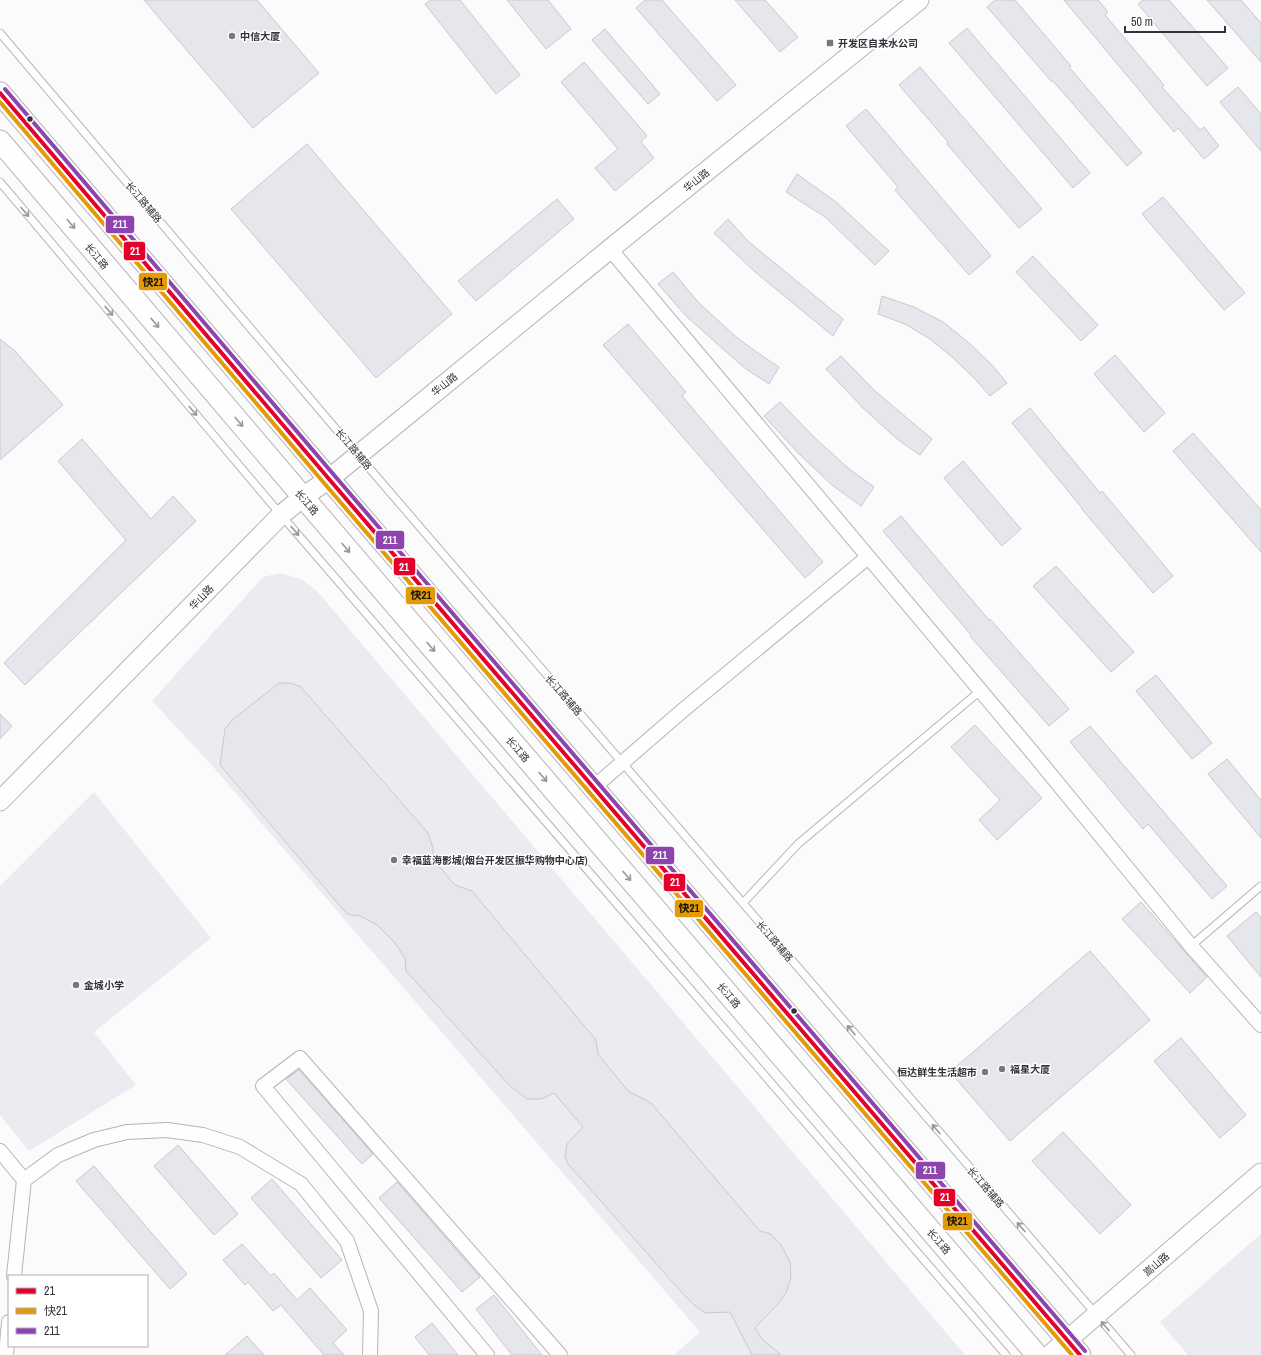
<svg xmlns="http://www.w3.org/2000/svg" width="1261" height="1355" font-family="'Archivo Narrow','Noto Sans SC',sans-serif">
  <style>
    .built { fill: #ebecf2 }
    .building { fill: #e6e6ed; stroke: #c8c8cd }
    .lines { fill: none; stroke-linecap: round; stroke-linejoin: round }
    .lane-casing { stroke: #b5b5b9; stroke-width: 9 }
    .street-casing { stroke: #b5b5b9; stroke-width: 16 }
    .secondary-casing { stroke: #b5b5b9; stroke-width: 21 }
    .primary-casing { stroke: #b5b5b9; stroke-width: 23 }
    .lane { stroke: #fefefe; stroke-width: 7 }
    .street { stroke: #fefefe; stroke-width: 14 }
    .secondary { stroke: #fefefe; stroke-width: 19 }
    .primary { stroke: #fefefe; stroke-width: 21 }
    .bus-1-casing { stroke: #fff; stroke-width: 7 }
    .bus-2-casing { stroke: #fff; stroke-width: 7 }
    .bus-3-casing { stroke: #fff; stroke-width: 7 }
    .bus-1 { stroke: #e4002b; stroke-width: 4 }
    .bus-2 { stroke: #e39a06; stroke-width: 4 }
    .bus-3 { stroke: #8e44ad; stroke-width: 4 }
    .oneway { stroke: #98989c }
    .poi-dot { fill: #78787e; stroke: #fff; stroke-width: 1.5 }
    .bus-dot { fill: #32323b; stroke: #fff; stroke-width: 1.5 }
    .labels { text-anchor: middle; stroke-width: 3; stroke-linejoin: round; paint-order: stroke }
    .poi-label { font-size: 10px; font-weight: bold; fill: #32323b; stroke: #fff; text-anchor: start }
    .street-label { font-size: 10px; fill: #32323b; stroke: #fff }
    .line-badge { stroke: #fff; stroke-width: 1.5 }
    .badge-label { font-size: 11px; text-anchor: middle; font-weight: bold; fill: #fff }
    .pale-badge-label { font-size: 11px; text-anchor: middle; font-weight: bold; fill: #111 }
  </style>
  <rect width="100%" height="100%" fill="#fbfbfb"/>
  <g class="built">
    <path d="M280 573 301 579 317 591 965 1355H674L700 1332 208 761 152 701 263 577Z"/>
    <path d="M94 792 211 938 94 1032 136 1085 29 1151 0 1115V886Z"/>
    <path d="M1261 1234V1355H1188L1160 1322Z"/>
  </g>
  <g class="building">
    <path d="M144 0H257L319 73 253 128Z"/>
    <path d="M431 0H460L520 75 496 94 425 4Z"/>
    <path d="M507 0H548L571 29 546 49Z"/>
    <path d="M645 0H662L736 85 717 101 636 8Z"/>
    <path d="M735 0H765L798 37 780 52Z"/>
    <path d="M995 0H1015L1071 66 1069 67 1142 153 1127 166 1053 81 1052 82 987 7Z"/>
    <path d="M1064 0H1098L1108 12 1105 15 1164 85 1162 87 1200 130 1204 127 1219 146 1204 159 1178 128 1174 132Z"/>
    <path d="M1143 0H1169L1228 68 1207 86 1138 4Z"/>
    <path d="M1207 0H1241L1261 23V62Z"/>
    <path d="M967 28 1090 173 1073 188 949 43Z"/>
    <path d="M605 29 660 94 648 104 592 40Z"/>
    <path d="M584 62 647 136 641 142 654 158 615 191 595 168 618 149 561 82Z"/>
    <path d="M920 67 1042 209 1019 228 947 144 948 142 899 85Z"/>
    <path d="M1238 87 1261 114V151L1220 102Z"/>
    <path d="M866 109 991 256 969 275 895 190 898 187 846 126Z"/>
    <path d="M307 144 452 314 376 378 231 209Z"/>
    <path d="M797 174 836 202 889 251 875 265 825 217 786 192Z"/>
    <path d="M1163 197 1245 293 1224 310 1142 214Z"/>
    <path d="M557 199 574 219 476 301 458 281Z"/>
    <path d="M728 219 749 242 843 319 833 336 754 271 714 233Z"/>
    <path d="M1033 256 1098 325 1081 341 1016 272Z"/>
    <path d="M673 272 699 303 735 336 758 353 779 367 769 384 746 369 723 349 686 316 658 284Z"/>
    <path d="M882 296 914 307 943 322 968 342 992 365 1007 383 990 396 975 379 952 357 930 339 905 324 878 314Z"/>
    <path d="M628 324 686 392 682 396 823 562 805 578 603 345Z"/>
    <path d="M0 339 15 351 63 405 0 460Z"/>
    <path d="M1115 355 1165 413 1144 432 1094 374Z"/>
    <path d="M841 356 875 391 932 439 920 455 897 439 863 408 826 369Z"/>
    <path d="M780 402 816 439 848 468 874 487 861 506 832 485 799 454 764 416Z"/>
    <path d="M1030 408 1100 493 1102 491 1173 576 1153 593 1081 508H1082L1012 423Z"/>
    <path d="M1193 433 1261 510V552L1173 451Z"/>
    <path d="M82 439 151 519 173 496 196 521 25 685 4 663 126 540 58 461Z"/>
    <path d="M963 461 1021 529 1002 546 944 478Z"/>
    <path d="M901 516 989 620 990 619 1069 709 1049 726 970 636 971 635 883 531Z"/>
    <path d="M1056 566 1134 652 1111 672 1033 586Z"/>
    <path d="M1156 675 1212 743 1192 759 1136 691Z"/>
    <path d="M279 683H291L301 687 428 833 433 848V859L455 885 472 891 596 1040 598 1054 628 1091 651 1103 760 1231 771 1234 781 1245 790 1262 791 1278 786 1293 777 1305 755 1328 762 1339 781 1355H752L730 1312 706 1313 695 1306 684 1295 568 1164 565 1157 567 1144 583 1127 554 1093 541 1099H527L510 1086 406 971 405 958 394 942 377 925 358 915 353 916 346 913 220 765 225 729 232 720Z"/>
    <path d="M0 714 12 726 0 739Z"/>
    <path d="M975 725 1042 798 997 840 979 820 1000 800 951 747Z"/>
    <path d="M1090 726 1227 886 1212 899 1148 824 1143 829 1070 742Z"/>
    <path d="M1227 759 1261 800V838L1208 774Z"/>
    <path d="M1141 902 1207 977 1190 993 1122 919Z"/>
    <path d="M1256 912 1261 918V977L1227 936Z"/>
    <path d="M1090 951 1150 1020 1010 1141 950 1072Z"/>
    <path d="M1181 1038 1246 1115 1220 1138 1154 1061Z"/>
    <path d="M299 1070 373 1154 362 1164 286 1079Z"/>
    <path d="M1063 1132 1131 1205 1100 1234 1032 1161Z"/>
    <path d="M178 1145 238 1214 214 1235 154 1166Z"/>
    <path d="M94 1166 187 1274 170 1289 76 1181Z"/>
    <path d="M272 1179 342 1260 321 1278 251 1198Z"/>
    <path d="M397 1182 480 1277 462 1292 379 1198Z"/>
    <path d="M242 1244 271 1276 274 1273 297 1300 310 1288 347 1330 333 1343 344 1355H324L281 1305 273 1311 248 1282 245 1285 223 1260Z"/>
    <path d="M494 1295 542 1355H512L476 1309Z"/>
    <path d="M432 1323 458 1355H429L415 1337Z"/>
    <path d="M247 1336 264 1355H225Z"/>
  </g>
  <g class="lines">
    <g class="lane-casing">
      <g id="lane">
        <path d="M0 33 358 455 1131 1355"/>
        <path d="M0 182 281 515 1006 1355"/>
        <path d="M743 903 798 844 980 691"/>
        <path d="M1191 946 1261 886"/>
      </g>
    </g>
    <g class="street-casing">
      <g id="street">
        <path d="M610 249 1032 752 1191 946 1261 1025"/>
        <path d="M593 788 682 711 868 557"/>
        <path d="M0 1151 24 1180"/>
        <path d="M14 1276 24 1180 58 1155 94 1140 127 1132 167 1130 203 1135 240 1147 301 1184 347 1241 371 1311 370 1355"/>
        <path d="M6 1355 9 1322"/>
        <path d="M487 1355 263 1086 300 1058 560 1355"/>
      </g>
    </g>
    <g class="secondary-casing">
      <g id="secondary">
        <path d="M0 801 281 515 303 497 329 479 610 249 919 0"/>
        <path d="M1050 1355 1261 1173"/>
      </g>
    </g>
    <g class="primary-casing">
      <g id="primary">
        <path d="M0 93 329 479 1080 1355"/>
        <path d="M0 141 303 497 1037 1355"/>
      </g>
    </g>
    <use href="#lane" class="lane"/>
    <use href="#street" class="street"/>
    <use href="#secondary" class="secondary"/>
    <use href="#primary" class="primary"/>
    <g class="bus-1-casing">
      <path id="bus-1" d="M0 93 329 479 1080 1355"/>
    </g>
    <g class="bus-2-casing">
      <path id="bus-2" d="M0 102 324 483 1072 1355"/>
    </g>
    <g class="bus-3-casing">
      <path id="bus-3" d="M5 89 334 475 1085 1351"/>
    </g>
    <use href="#bus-1" class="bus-1"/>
    <use href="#bus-2" class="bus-2"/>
    <use href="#bus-3" class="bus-3"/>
  </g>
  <defs><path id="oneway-shaft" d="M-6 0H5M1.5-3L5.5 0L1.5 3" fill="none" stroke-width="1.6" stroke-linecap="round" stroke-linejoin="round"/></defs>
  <g class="oneway">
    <use href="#oneway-shaft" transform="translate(25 212) rotate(50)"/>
    <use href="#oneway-shaft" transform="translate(71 224) rotate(50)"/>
    <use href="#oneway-shaft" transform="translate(109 311) rotate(50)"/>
    <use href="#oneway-shaft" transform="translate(155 323) rotate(50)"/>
    <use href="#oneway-shaft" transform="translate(193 411) rotate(50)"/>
    <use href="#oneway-shaft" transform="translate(239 422) rotate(50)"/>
    <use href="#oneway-shaft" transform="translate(295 531) rotate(49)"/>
    <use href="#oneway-shaft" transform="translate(346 548) rotate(49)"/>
    <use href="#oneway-shaft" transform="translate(431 647) rotate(49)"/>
    <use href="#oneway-shaft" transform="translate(543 777) rotate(49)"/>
    <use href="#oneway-shaft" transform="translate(627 876) rotate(49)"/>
    <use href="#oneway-shaft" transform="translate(851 1030) rotate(-131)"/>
    <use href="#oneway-shaft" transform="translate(936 1129) rotate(-131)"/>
    <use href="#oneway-shaft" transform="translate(1021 1227) rotate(-131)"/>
    <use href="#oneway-shaft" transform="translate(1105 1326) rotate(-131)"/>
  </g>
  <g class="poi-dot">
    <circle cx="232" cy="36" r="4"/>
    <rect x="826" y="39" width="8" height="8" rx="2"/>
    <circle cx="394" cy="860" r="4"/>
    <circle cx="76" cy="985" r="4"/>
    <circle cx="1002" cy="1069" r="4"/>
    <circle cx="985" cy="1072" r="4"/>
  </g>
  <g class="bus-dot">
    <circle cx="30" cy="119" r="3.5"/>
    <circle cx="794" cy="1011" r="3.5"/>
  </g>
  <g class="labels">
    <g class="poi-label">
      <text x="240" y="40">中信大厦</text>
      <text x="838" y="47">开发区自来水公司</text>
      <text x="402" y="864">幸福蓝海影城(烟台开发区振华购物中心店)</text>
      <text x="84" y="989">金城小学</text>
      <text x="1010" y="1073">福星大厦</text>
      <text x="977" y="1076" text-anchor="end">恒达鲜生生活超市</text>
    </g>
    <g class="street-label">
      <text transform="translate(696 180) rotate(-39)" y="4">华山路</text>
      <text transform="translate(144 202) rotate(50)" y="4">长江路辅路</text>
      <text transform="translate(97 256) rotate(50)" y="4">长江路</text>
      <text transform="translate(444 384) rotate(-39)" y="4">华山路</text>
      <text transform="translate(354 449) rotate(50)" y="4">长江路辅路</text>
      <text transform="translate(307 502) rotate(49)" y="4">长江路</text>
      <text transform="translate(201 597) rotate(-46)" y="4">华山路</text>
      <text transform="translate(564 695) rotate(49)" y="4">长江路辅路</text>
      <text transform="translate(518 749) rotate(49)" y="4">长江路</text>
      <text transform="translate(775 941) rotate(49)" y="4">长江路辅路</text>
      <text transform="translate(729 995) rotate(49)" y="4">长江路</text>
      <text transform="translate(986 1187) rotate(49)" y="4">长江路辅路</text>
      <text transform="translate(939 1241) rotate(49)" y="4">长江路</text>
      <text transform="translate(1156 1264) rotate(-41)" y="4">嵩山路</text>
    </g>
  </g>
  <g class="line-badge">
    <rect x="105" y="215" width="30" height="19" rx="4" fill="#8e44ad"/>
    <rect x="123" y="241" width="23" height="20" rx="4" fill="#e4002b"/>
    <rect x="138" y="272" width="30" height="19" rx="4" fill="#e39a06"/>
    <rect x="375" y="530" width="30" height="20" rx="4" fill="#8e44ad"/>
    <rect x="393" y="557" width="23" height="19" rx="4" fill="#e4002b"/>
    <rect x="405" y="586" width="31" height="19" rx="4" fill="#e39a06"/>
    <rect x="645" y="846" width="30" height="19" rx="4" fill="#8e44ad"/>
    <rect x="663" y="873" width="23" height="19" rx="4" fill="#e4002b"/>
    <rect x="674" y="899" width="30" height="19" rx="4" fill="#e39a06"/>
    <rect x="915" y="1161" width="31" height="19" rx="4" fill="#8e44ad"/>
    <rect x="933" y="1188" width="23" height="19" rx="4" fill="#e4002b"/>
    <rect x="942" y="1212" width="31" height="19" rx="4" fill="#e39a06"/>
  </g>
  <g class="badge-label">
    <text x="120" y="228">211</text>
    <text x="135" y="255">21</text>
    <text x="390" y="544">211</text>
    <text x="404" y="571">21</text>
    <text x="660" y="859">211</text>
    <text x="675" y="886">21</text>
    <text x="930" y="1174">211</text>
    <text x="945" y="1201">21</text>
  </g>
  <g class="pale-badge-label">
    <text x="153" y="286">快21</text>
    <text x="421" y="599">快21</text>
    <text x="689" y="912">快21</text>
    <text x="957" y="1225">快21</text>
  </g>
  <rect x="8" y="1275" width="140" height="72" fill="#ffffff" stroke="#adadb1"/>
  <rect x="16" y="1288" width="20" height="6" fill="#e4002b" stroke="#adadb1"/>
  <text x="44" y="1295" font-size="12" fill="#32323b">21</text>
  <rect x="16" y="1308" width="20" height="6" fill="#e39a06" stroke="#adadb1"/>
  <text x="44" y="1315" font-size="12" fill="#32323b">快21</text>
  <rect x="16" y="1328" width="20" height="6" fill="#8e44ad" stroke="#adadb1"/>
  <text x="44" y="1335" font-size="12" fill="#32323b">211</text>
  <path d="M1125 26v6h100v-6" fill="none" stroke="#32323b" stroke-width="2"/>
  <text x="1131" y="26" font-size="12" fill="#32323b" stroke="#ffffff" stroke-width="3" paint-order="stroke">50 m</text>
</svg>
